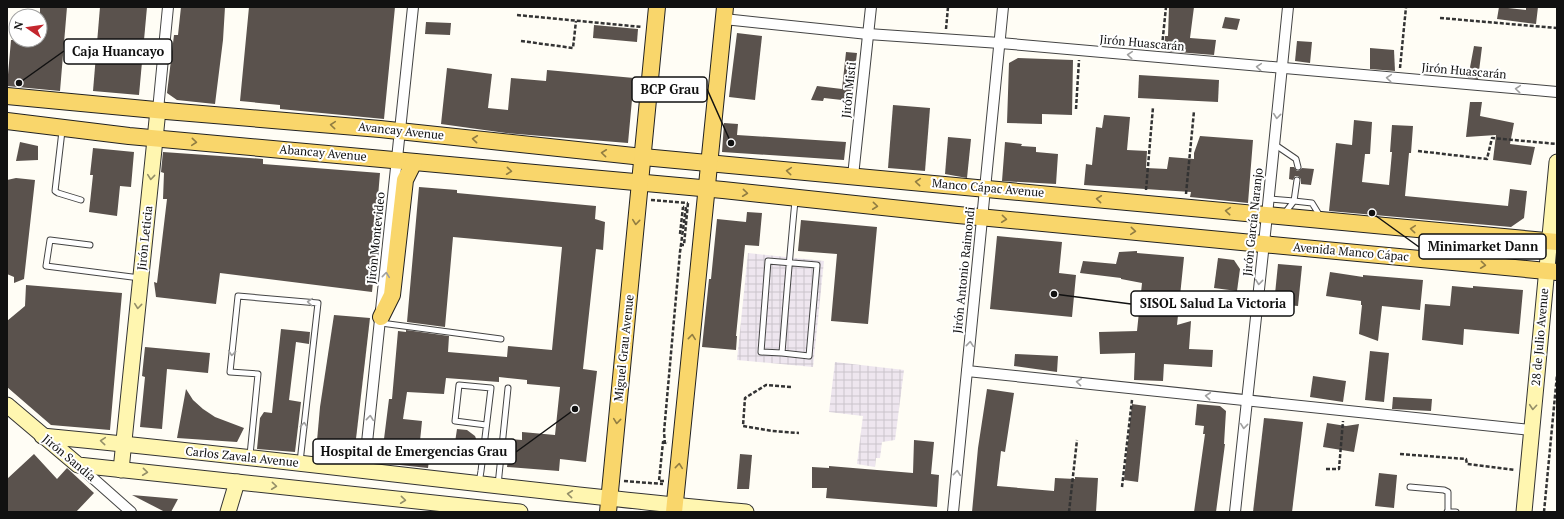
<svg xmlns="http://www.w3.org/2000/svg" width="1564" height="519" font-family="'PT Serif',serif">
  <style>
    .industrial { fill: url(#industrial-grid) }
    .building { fill: #5a524d }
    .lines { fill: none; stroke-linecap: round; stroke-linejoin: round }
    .lane-casing { stroke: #444; stroke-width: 7 }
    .street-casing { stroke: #444; stroke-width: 12 }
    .secondary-casing { stroke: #333; stroke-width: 17 }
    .primary-casing { stroke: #222; stroke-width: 18 }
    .path { stroke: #333; stroke-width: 2.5; stroke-dasharray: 4 2; stroke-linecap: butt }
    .lane { stroke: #fff; stroke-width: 5 }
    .street { stroke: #fff; stroke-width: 10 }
    .secondary { stroke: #fff6b0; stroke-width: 15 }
    .primary { stroke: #f9d66b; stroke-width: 16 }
    .oneway { stroke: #a0a0a0 }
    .oneway2 { stroke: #917d42 }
    .oneway3 { stroke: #948f68 }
    .labels { text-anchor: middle; stroke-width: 4; stroke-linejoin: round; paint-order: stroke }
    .street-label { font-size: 12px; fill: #111; stroke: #fff }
    .leader { fill: none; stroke: #111; stroke-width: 1.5 }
    .callout-dot { fill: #111; stroke: #fff; stroke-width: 1.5 }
    .callout { fill: #fff; stroke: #111; stroke-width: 1.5 }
    .callout-label { font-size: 13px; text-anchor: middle; font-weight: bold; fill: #111 }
  </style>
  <defs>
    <pattern id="industrial-grid" width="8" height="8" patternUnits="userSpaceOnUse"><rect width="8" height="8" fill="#eee6ef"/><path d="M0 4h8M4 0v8" fill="none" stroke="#cbc4cc"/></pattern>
  </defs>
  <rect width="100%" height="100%" fill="#fffdf5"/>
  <g class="industrial">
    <path d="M748 253 824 261 813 367 737 360Z"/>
    <path d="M835 362 904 370 895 440 882 442 880 458H876L875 467 857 464 863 416 829 412Z"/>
  </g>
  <g class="building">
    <path d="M40 7H67L60 91 7 86 11 40H40Z"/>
    <path d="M100 7H147L139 95 93 91Z"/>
    <path d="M181 7H225L223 40 215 104 177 100 167 93 174 35H178Z"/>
    <path d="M249 7H395L384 119 280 109V105L240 101Z"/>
    <path d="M1169 7H1194L1190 38 1216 40 1214 55 1164 51 1165 36H1168Z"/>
    <path d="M1499 7 1526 10V7H1538L1536 24 1497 19Z"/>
    <path d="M1225 17 1240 19 1237 30 1222 28Z"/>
    <path d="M426 22 451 23 450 35 425 34Z"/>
    <path d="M594 25 638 29 637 42 593 38Z"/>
    <path d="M737 33 762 36 755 100 729 97Z"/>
    <path d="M1297 41 1312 42 1310 63 1295 61Z"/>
    <path d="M1474 46 1482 47 1478 79 1468 78Z"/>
    <path d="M1370 48 1394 50 1395 71 1370 69Z"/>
    <path d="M846 52 857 53 851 101 824 98 823 101 811 100 817 86 842 89Z"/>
    <path d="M1018 58 1073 60 1072 115 1042 114V124L1007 123 1009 63Z"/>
    <path d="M447 68 492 74 488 108 508 110 511 78 546 81 547 70 634 78 628 143 506 133 441 124Z"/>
    <path d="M1139 75 1219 80 1218 102 1138 98Z"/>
    <path d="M1470 102H1482L1480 116 1514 123 1510 144 1535 147 1531 165 1493 160 1496 135 1466 137Z"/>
    <path d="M893 105 930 108 925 171 888 168Z"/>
    <path d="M1104 115 1130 117 1127 150 1147 151 1146 168 1167 169 1169 157 1194 159V153L1200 136 1253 140 1248 203 1190 197 1191 192 1084 185 1086 164 1092 165 1096 127 1102 128Z"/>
    <path d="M1354 120 1372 122 1370 154H1365L1362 182 1389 185 1392 152H1390L1392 125 1413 126 1411 153H1409L1405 196 1508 206 1510 189 1527 191 1524 218 1511 227 1329 211 1336 143 1352 145Z"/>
    <path d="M724 123 738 124 737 135 846 142 844 160 722 152Z"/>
    <path d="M948 137 971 139 967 178 945 174Z"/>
    <path d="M20 142 38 146V160L16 161Z"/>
    <path d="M1005 142 1022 144 1021 146 1036 147V152L1058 154 1056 184 1002 181Z"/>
    <path d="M93 148 134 152 131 187 120 186 117 216 89 212 93 175H90Z"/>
    <path d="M163 152 263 159V164L380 173 375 232H378L372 292 220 273 216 304 156 297 154 282 157 283 167 199H163L164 173 161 172Z"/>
    <path d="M1290 167H1294L1297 171 1300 170 1302 168 1314 169 1311 185 1301 184V179L1298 176H1295L1293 180 1289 179Z"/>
    <path d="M16 178 35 180 24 279 14 283V277L7 274V180Z"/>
    <path d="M419 187 457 190V193L596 206 595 219 605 222 603 250 596 249 583 369 597 371 586 462 560 459 559 471 507 467 510 439 522 440V432L555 435 560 387 527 384V380L499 377V382L446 378 444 394 407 392 403 419 422 421 419 451 430 452 428 468 381 463 389 399H392L398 331 406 332V330L449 336 448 352 507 357 508 346 552 350 562 247 453 237 445 327 407 322Z"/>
    <path d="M747 212 762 213 759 246 745 245 736 336H737L736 350 702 347 709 279H711L717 219 746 222Z"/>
    <path d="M801 220 877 227 868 324 831 321 837 254 798 251Z"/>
    <path d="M997 236 1062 242 1059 273 1076 275 1072 317 990 309Z"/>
    <path d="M1137 251V253L1184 257 1177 325 1191 321 1189 349 1213 350 1212 367 1164 364 1163 381 1134 380 1135 353 1100 354 1099 332 1137 331 1142 283 1121 279V278L1080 273 1083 261 1116 264 1119 252Z"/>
    <path d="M1218 258 1234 260 1240 269 1237 291 1214 288Z"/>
    <path d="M1278 264 1302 266 1298 306 1274 304Z"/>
    <path d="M1330 272 1363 277V275L1423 280 1420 310 1382 306 1378 341 1359 334 1362 305H1361V301L1326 296Z"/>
    <path d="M26 285 122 293 110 430 51 425 7 387V321L25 306Z"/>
    <path d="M1452 286 1473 288V286L1523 290 1519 334 1464 329 1463 345 1422 340 1425 304 1450 306Z"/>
    <path d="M334 315 370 318 354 456 316 452 320 407Z"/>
    <path d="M281 329 310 332 309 344 296 342 289 400 301 402 295 452 257 449 260 418 264 412 272 413Z"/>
    <path d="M145 347 210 353 208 373 167 369 162 429 140 427 145 377 142 376Z"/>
    <path d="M1370 351 1389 353 1384 402 1365 400Z"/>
    <path d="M1015 354 1058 356 1057 372 1014 366Z"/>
    <path d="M1313 376 1346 381 1343 402 1310 397Z"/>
    <path d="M186 389 193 400 203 409 215 417 244 428 237 442 177 438Z"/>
    <path d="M987 389 1014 393 1005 452 1001 451 997 486 1054 491 1055 478 1075 479V477L1098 478 1096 512H972L978 448Z"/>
    <path d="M1393 397 1432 399 1431 411 1392 409Z"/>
    <path d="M1132 404 1146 406 1138 482 1124 480Z"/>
    <path d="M1197 404 1220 406 1226 411 1224 444H1225L1216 512H1194L1205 434H1203L1204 426 1195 425Z"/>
    <path d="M1264 418 1303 422 1292 512H1253Z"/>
    <path d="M1327 423 1346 426 1359 424 1354 452 1323 447Z"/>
    <path d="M457 429 467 430 475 436 477 441V447L468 446 466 458 453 456Z"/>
    <path d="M914 440 934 442 931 474 939 475 937 507 826 498 827 488H812V467L829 468V466L913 473Z"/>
    <path d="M34 454 57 479 67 468 94 493 76 512H7V479Z"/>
    <path d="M740 454 752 455 749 489H737Z"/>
    <path d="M1379 473 1397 475 1394 508 1375 506Z"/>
    <path d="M132 495 178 499 171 512H165Z"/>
  </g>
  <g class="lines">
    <g class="lane-casing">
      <g id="lane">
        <path d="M62 131 55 191 58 193 81 200"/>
        <path d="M1274 144 1296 159 1298 167"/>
        <path d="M1269 199 1294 201 1297 180"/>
        <path d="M1284 214 1294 201 1312 203 1320 216"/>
        <path d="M90 245 50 240 46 266 140 278"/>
        <path d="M381 323 501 339"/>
        <path d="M782 353 809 356 817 265 768 261 761 352 782 353C786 302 790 251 795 201"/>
        <path d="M250 455 258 374 230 372 238 296 318 303 300 462"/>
        <path d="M479 483 481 471 491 388 459 385 455 421 486 425"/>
        <path d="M498 485 508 388"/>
        <path d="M1410 487 1444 490 1448 492V511"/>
        <path d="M1447 512H1456"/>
      </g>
    </g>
    <g class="street-casing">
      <g id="street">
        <path d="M724 19 868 34 1000 43 1557 92"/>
        <path d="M158 110 168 7"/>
        <path d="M853 176 871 7"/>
        <path d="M967 371 1531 430"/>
        <path d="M78 465 131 512"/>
        <path d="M364 471 413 7"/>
        <path d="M953 512 1003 7"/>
        <path d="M1235 512 1267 215 1288 7"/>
      </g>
    </g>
    <g class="secondary-casing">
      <g id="secondary">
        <path d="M7 405 78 465 520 512"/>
        <path d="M42 436C277 458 511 490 746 512"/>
        <path d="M121 470 158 110"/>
        <path d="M228 512 237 482"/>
        <path d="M1524 512 1557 162"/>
      </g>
    </g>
    <g class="primary-casing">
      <g id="primary">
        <path d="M7 96 166 111 380 129 643 157 1557 242"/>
        <path d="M7 121 129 136 723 190 958 215 1557 272"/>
        <path d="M381 317 392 295 405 180 414 162"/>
        <path d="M608 512 657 7"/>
        <path d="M674 512 725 7"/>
      </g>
    </g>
    <g class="path">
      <path d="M517 15 642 27"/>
      <path d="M1440 18 1557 28"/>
      <path d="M946 29 948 7"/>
      <path d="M521 41 573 48 576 21"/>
      <path d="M1162 46 1166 7"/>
      <path d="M1400 68 1406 7"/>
      <path d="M1076 109 1079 60"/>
      <path d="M1418 151 1487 159 1492 138 1557 144"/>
      <path d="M1146 190 1153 107"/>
      <path d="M1186 194 1194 111"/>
      <path d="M651 200 688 203"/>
      <path d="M680 234 683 207"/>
      <path d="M680 245H684L688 203"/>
      <path d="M791 387 766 385 745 398 743 426 772 431 799 433"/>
      <path d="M665 444 664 432 680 252 686 207H683"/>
      <path d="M1400 454 1466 459 1467 464 1515 470"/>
      <path d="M1326 469H1339L1343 421"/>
      <path d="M624 481 663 484"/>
      <path d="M664 481H659L663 442 667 443"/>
      <path d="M1122 487 1132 400"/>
      <path d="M1069 512 1077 440"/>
      <path d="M1544 512 1557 375"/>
    </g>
    <use href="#lane" class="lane"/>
    <use href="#street" class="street"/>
    <use href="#secondary" class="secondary"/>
    <use href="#primary" class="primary"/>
  </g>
  <defs><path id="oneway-chevron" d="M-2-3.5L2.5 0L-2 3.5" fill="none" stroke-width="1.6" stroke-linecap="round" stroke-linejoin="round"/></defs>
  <g class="oneway">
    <use href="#oneway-chevron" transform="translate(1130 55) rotate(-175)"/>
    <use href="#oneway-chevron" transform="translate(1259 67) rotate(-175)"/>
    <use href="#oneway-chevron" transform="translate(1389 78) rotate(-175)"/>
    <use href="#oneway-chevron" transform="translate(1518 89) rotate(-175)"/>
    <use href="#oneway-chevron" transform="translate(1277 116) rotate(96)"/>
    <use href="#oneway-chevron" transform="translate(386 275) rotate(-84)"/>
    <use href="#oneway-chevron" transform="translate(1259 282) rotate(96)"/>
    <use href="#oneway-chevron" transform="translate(310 302) rotate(-175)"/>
    <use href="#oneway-chevron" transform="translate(970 344) rotate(-84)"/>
    <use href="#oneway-chevron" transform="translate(232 353) rotate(96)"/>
    <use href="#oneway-chevron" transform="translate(1079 382) rotate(-174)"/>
    <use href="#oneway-chevron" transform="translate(1208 396) rotate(-174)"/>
    <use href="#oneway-chevron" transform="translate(370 418) rotate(-84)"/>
    <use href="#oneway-chevron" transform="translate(304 425) rotate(-84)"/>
    <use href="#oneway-chevron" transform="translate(1244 426) rotate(96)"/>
    <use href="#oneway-chevron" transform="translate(957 473) rotate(-84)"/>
  </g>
  <g class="oneway2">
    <use href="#oneway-chevron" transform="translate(333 125) rotate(-175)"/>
    <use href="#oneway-chevron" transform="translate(475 139) rotate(-174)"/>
    <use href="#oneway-chevron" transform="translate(194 142) rotate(5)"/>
    <use href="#oneway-chevron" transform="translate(604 153) rotate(-174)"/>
    <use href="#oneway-chevron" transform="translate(509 171) rotate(6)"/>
    <use href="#oneway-chevron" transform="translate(789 171) rotate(-175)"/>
    <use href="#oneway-chevron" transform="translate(918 182) rotate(-175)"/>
    <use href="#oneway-chevron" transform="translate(745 193) rotate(6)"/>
    <use href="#oneway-chevron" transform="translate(1099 199) rotate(-174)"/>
    <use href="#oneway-chevron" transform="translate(875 206) rotate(6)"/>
    <use href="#oneway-chevron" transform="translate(1228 211) rotate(-175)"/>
    <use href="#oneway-chevron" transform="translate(1004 219) rotate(6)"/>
    <use href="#oneway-chevron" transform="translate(636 222) rotate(96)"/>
    <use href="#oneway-chevron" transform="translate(1413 229) rotate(-175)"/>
    <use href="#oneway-chevron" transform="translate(1133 231) rotate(5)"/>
    <use href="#oneway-chevron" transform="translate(1483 265) rotate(6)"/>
    <use href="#oneway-chevron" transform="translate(692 337) rotate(-84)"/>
    <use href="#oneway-chevron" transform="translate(617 421) rotate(96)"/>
    <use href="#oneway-chevron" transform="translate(679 466) rotate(-84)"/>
  </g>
  <g class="oneway3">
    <use href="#oneway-chevron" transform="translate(151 177) rotate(96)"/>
    <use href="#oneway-chevron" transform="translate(138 306) rotate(96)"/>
    <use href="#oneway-chevron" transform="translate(1533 407) rotate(95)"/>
    <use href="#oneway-chevron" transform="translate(103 441) rotate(-175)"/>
    <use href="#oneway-chevron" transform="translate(145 472) rotate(6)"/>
    <use href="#oneway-chevron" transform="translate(274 486) rotate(6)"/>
    <use href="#oneway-chevron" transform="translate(570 494) rotate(-174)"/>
    <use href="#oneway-chevron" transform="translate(403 500) rotate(6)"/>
  </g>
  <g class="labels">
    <g class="street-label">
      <text transform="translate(1142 43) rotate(5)" y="4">Jirón Huascarán</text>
      <text transform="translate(1464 71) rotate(5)" y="4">Jirón Huascarán</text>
      <text transform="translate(849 90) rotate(-84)" y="4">Jirón Misti</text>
      <text transform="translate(401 131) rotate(6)" y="4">Avancay Avenue</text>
      <text transform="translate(323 153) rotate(5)" y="4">Abancay Avenue</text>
      <text transform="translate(988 188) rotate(5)" y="4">Manco Cápac Avenue</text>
      <text transform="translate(1253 222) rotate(-84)" y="4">Jirón García Naranjo</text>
      <text transform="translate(145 238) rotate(-84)" y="4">Jirón Leticia</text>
      <text transform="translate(376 238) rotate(-84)" y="4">Jirón Montevideo</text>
      <text transform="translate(1351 252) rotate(5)" y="4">Avenida Manco Cápac</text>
      <text transform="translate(964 270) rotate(-84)" y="4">Jirón Antonio Raimondi</text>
      <text transform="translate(1540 337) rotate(-85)" y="4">28 de Julio Avenue</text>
      <text transform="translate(624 348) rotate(-84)" y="4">Miguel Grau Avenue</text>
      <text transform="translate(242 457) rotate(6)" y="4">Carlos Zavala Avenue</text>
      <text transform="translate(69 458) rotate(40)" y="4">Jirón Sandía</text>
    </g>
  </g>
  <path class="leader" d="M19 83L64 51M731 143L707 89M1372 213L1419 247M1054 294L1131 304M575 409L516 452"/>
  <g class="callout-dot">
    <circle cx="19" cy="83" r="4"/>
    <circle cx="731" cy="143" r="4"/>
    <circle cx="1372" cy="213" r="4"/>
    <circle cx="1054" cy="294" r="4"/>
    <circle cx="575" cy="409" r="4"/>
  </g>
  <g class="callout">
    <rect x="64" y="39" width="108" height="25" rx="4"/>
    <rect x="632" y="77" width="75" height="25" rx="4"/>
    <rect x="1419" y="234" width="127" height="25" rx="4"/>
    <rect x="1131" y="291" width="163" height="25" rx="4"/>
    <rect x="313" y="439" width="203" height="25" rx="4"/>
  </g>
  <g class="callout-label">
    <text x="118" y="56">Caja Huancayo</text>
    <text x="670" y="94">BCP Grau</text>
    <text x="1483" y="251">Minimarket Dann</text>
    <text x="1213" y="308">SISOL Salud La Victoria</text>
    <text x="414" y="456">Hospital de Emergencias Grau</text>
  </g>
  <rect width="1564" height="519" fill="none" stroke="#111111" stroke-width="16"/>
  <g transform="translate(28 28) rotate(283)"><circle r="19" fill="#ffffff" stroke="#a0a0a0"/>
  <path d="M0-3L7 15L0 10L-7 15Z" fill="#c4262e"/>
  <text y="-6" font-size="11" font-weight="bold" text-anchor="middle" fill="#111111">N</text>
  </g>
</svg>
